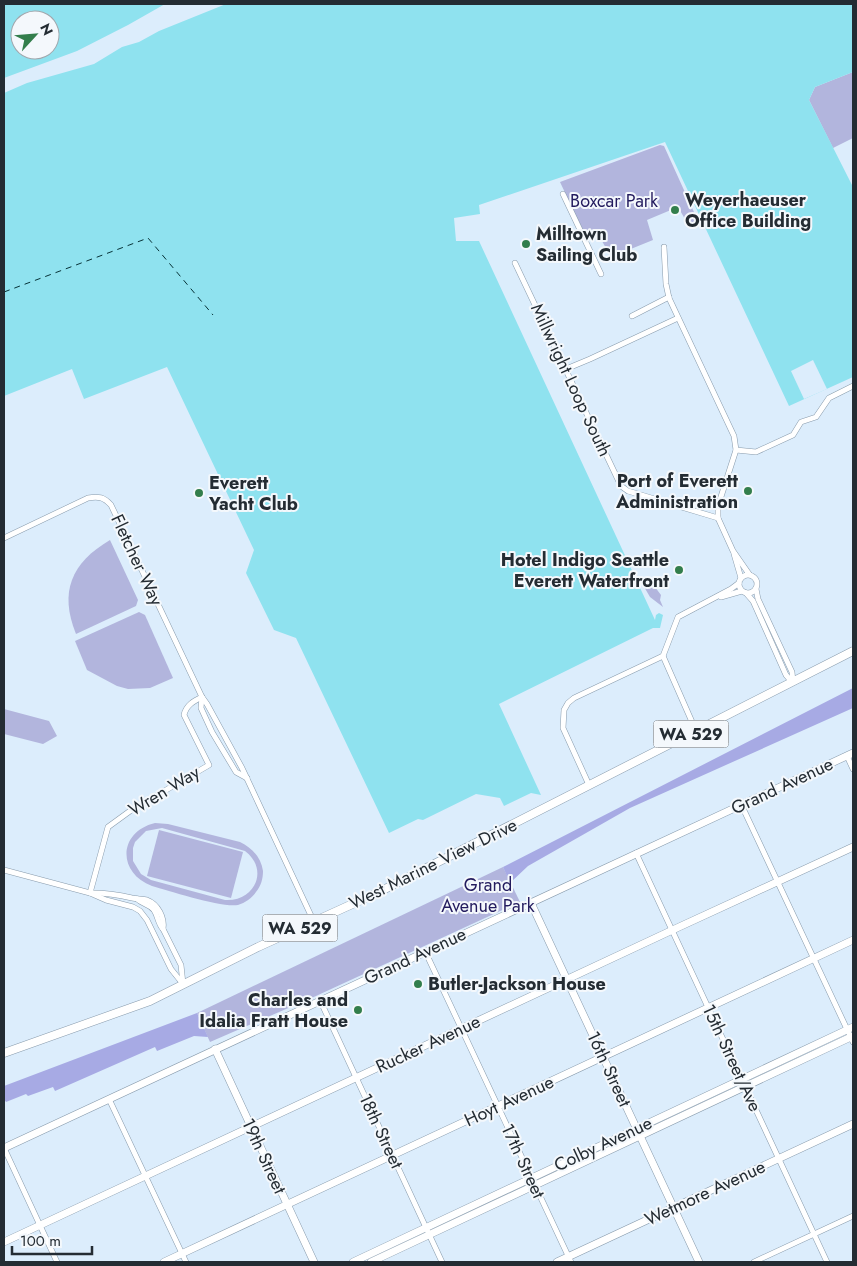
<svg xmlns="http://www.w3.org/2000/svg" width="857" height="1266" font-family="Jost,sans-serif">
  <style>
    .green { fill: #b2b5dd; fill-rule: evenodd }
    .forest { fill: #a7aae4 }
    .water { fill: #8fe2ef; fill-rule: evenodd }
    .pier { fill: #dcedfc }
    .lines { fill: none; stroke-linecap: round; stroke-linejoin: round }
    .ferry { stroke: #073237; stroke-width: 1; stroke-dasharray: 6 5; stroke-linecap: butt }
    .street-casing { stroke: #889bac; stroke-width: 6 }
    .secondary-casing { stroke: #889bac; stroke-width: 8 }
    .primary-casing { stroke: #889bac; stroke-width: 9 }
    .street { stroke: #fff; stroke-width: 5 }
    .secondary { stroke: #fff; stroke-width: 7 }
    .primary { stroke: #fff; stroke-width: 8 }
    .poi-dot { fill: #337e4c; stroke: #f4f8fc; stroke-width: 2 }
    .labels { text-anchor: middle; stroke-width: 4; stroke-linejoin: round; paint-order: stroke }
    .shield { fill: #f4f8fc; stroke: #62696f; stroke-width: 1 }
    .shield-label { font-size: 16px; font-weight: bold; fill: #242c33 }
    .poi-label { font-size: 18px; font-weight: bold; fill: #242c33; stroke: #f4f8fc; text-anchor: start }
    .park-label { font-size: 18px; fill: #231b5e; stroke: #f4f8fc }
    .street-label { font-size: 18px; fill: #242c33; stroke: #f4f8fc }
  </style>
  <rect width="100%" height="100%" fill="#dcedfc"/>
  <g class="green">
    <path d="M853 72V138L833 148 809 100 815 87Z"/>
    <path d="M660 145 664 146 698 221 689 226 678 207 647 220 653 240 611 257 598 234 586 237 560 182Z"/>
    <path d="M110 540 138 600 136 606 76 634C59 592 71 563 110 540Z"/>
    <path d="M652 583 661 595 660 600 663 607 650 597 643 585Z"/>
    <path d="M139 612 145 615 173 678 150 688 128 689 117 686 87 670 75 641Z"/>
    <path d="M4 709 49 721 57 736 43 744 4 734Z"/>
    <path d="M155 823 168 824 240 842C252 848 261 857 263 871 263 879 261 886 256 892 252 898 245 903 238 905 222 908 170 891 152 886 117 873 118 832 155 823ZM162 828 245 851C270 870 254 902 225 900L151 880 141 874 133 861V848L135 842 146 831Z"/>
    <path d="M159 830 243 852 231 898 147 876Z"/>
    <path d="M503 867 520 902 316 996 210 1042 197 1013Z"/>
  </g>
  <g class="forest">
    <path d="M853 688V708L630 808 528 866 510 883 503 867Z"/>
    <path d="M197 1013 208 1037 194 1036 157 1051 155 1047 55 1091 53 1087 28 1096 26 1094 6 1102 4 1099V1086Z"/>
  </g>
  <g class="water">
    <path d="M4 4H165L128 25 77 51 4 78ZM20 20H50V50H20Z"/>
    <path d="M226 4H853V72L815 87 809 100 853 187V377L789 406 665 142 479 205 480 214 454 218 456 241H479L655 620 656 615 659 613 663 615 660 628H653L499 704 541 795 531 793 504 806 500 798 476 794 423 820 418 819 389 833 296 638 274 630 246 573 254 550 167 367 84 399 72 369 4 396V93L27 83 94 64 122 47 139 42 159 31Z"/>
  </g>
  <path class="pier" d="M813 360 827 389 804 399 791 371Z"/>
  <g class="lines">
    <path class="ferry" d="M4 292 148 238 213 315"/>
    <g class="street-casing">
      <g id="street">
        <path d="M563 194 601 274"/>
        <path d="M664 247 666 284 669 298 734 436 736 450 718 506V518L733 551 749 574"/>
        <path d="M515 263 621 486 628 491 718 518"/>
        <path d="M632 316 669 297"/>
        <path d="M566 369 590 359 678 318"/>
        <path d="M736 450 756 452 793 435 801 422 816 417 829 398 853 386"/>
        <path d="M4 538 88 498C98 496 104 497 111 505L202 697 207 704 242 768 314 922"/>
        <path d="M734 554 741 578"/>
        <circle cx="748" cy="584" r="9"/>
        <path d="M756 589 758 599 792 672 793 682"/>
        <path d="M746 593 753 601 786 675 792 682"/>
        <path d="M721 597 742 591"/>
        <path d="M663 656 696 731"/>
        <path d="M202 697 201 708 212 732 236 772 247 778"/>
        <path d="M847 756 853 769"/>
        <path d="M589 785 563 728 564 710 568 703 574 698 663 656 678 617 731 589 739 583"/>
        <path d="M741 804 853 1042"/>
        <path d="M636 853 827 1262"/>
        <path d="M4 870 90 893 106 900 133 907 140 911 147 920 171 969 183 984"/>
        <path d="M90 893 108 827 130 811 209 765 184 715C186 705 194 701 202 697"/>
        <path d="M93 893C107 893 119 895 132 898 137 899 143 899 147 900 158 904 165 918 163 929"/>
        <path d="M137 899C142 904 149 904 154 910 158 916 158 924 163 929L181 965 183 984"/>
        <path d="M425 951 571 1262"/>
        <path d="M320 1000 442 1262"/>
        <path d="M109 1099 186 1262"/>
        <path d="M4 1148 57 1262"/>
        <path d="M754 1262 853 1216"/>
      </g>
    </g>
    <g class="secondary-casing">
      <g id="secondary">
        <path d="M531 903 699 1262"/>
        <path d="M215 1049 314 1262"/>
        <path d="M4 1148 853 753"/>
        <path d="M4 1242 679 927 853 847"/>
        <path d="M164 1262 853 940"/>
        <path d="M353 1262 853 1027"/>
        <path d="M371 1262 853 1036"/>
        <path d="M557 1262 853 1124"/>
      </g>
    </g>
    <g class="primary-casing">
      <path id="primary" d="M4 1053 150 1001 258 947 381 891 853 651"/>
    </g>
    <use href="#street" class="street"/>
    <use href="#secondary" class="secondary"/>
    <use href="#primary" class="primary"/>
  </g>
  <g class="poi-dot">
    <circle cx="675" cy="210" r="5"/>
    <circle cx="526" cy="244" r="5"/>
    <circle cx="748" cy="491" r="5"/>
    <circle cx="199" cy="493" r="5"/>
    <circle cx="679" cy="570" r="5"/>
    <circle cx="418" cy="984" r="5"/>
    <circle cx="358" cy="1010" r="5"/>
  </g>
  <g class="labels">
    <g class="shield">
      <rect x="653.5" y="720.5" width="75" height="27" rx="4"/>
      <rect x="262.5" y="914.5" width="75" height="27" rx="4"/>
    </g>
    <g class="shield-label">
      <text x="691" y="740">WA 529</text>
      <text x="300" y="934">WA 529</text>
    </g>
    <g class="poi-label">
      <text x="685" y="206">Weyerhaeuser<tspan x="685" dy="21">Office Building</tspan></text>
      <text x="536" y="240">Milltown<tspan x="536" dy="21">Sailing Club</tspan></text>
      <text x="738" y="487" text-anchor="end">Port of Everett<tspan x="738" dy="21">Administration</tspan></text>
      <text x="209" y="489">Everett<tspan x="209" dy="21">Yacht Club</tspan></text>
      <text x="669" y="566" text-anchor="end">Hotel Indigo Seattle<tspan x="669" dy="21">Everett Waterfront</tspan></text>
      <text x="428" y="990">Butler-Jackson House</text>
      <text x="348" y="1006" text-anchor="end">Charles and<tspan x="348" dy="21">Idalia Fratt House</tspan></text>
    </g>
    <g class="park-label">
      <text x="614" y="207">Boxcar Park</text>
      <text x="488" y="891">Grand<tspan x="488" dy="21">Avenue Park</tspan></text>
    </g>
    <g class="street-label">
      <text transform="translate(571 380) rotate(65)" y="6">Millwright Loop South</text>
      <text transform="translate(137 560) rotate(65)" y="6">Fletcher Way</text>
      <text transform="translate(782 786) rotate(-25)" y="6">Grand Avenue</text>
      <text transform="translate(164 791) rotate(-31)" y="6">Wren Way</text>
      <text transform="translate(433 864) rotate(-26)" y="6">West Marine View Drive</text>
      <text transform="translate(415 956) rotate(-25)" y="6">Grand Avenue</text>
      <text transform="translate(428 1044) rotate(-25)" y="6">Rucker Avenue</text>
      <text transform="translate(732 1058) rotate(65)" y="6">15th Street/Ave</text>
      <text transform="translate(609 1069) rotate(65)" y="6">16th Street</text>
      <text transform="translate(509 1101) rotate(-25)" y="6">Hoyt Avenue</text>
      <text transform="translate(381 1131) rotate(65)" y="6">18th Street</text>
      <text transform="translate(603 1144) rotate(-25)" y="6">Colby Avenue</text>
      <text transform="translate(264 1156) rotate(65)" y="6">19th Street</text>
      <text transform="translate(523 1161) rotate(65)" y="6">17th Street</text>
      <text transform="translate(705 1193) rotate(-25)" y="6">Wetmore Avenue</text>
    </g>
  </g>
  <rect width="857" height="1266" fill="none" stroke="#242c33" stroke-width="10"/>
  <g transform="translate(35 35) rotate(64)"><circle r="24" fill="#f4f8fc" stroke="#a1a6ac"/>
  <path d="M0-4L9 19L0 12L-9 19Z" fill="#337e4c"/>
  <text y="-8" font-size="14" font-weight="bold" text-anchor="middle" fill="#242c33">N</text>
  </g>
  <path d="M12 1246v8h80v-8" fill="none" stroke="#242c33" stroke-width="2.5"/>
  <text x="20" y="1246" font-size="15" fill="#242c33" stroke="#f4f8fc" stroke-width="4" paint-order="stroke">100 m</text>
</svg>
